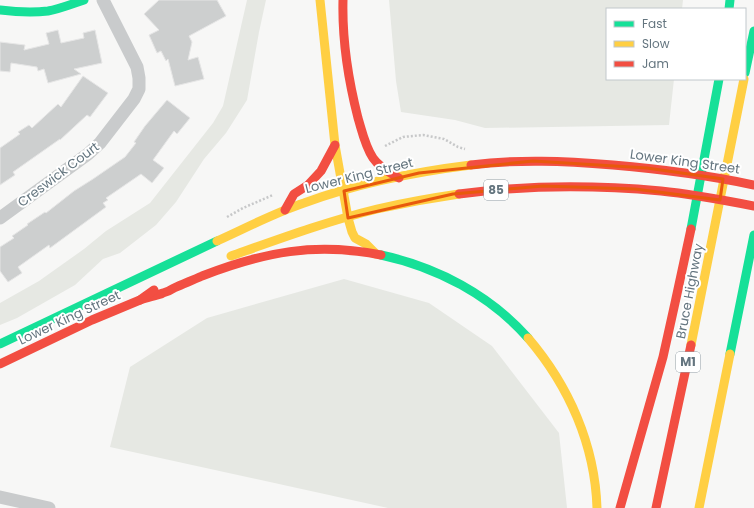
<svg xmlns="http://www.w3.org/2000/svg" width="754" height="508" font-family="Poppins,sans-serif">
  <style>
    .green { fill: #e6e8e3 }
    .building { fill: #cdcfcf; stroke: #e6e6e6 }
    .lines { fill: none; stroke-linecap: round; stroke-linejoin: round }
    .path { stroke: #c7c8c9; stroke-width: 2.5; stroke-dasharray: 2 2; stroke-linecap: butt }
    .street { stroke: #c9cbcc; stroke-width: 13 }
    .fast { stroke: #16e098; stroke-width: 9 }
    .slow { stroke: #ffcf43; stroke-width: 9 }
    .jam { stroke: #f24e42; stroke-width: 9 }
    .marked { fill: none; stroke: #e8590c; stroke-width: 3; stroke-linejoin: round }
    .labels { text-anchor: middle; stroke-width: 4; stroke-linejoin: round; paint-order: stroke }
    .shield { fill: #fff; stroke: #929ea5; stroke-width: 1 }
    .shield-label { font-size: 12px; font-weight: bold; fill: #64757f }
    .street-label { font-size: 13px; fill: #64757f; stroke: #fff }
  </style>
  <rect width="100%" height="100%" fill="#f7f7f6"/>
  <g class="green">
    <path d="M247 0H266L259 32 247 100 226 133 204 159 176 202 156 225 120 253 103 259 75 285 17 318 0 325V303L39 281 84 249 106 231 150 203 213 123 223 106Z"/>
    <path d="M389 0H683L682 9H607V79H674L669 125 485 128 455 120 401 112 396 81Z"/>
    <path d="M344 279 429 303 492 346 559 433 567 508H388L110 447 130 367 207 318Z"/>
  </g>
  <g class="building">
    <path d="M159 0H217L226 16 189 36 192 42 188 60 198 57 204 79 175 86 168 59 166 61 161 51 157 53 149 35 159 30 144 14Z"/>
    <path d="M58 30 61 43 84 38 83 33 95 30 102 63 74 69 81 74 48 83 44 69 38 71 37 67 11 63 10 72 0 71V42L25 45 24 50 49 44 46 33Z"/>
    <path d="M83 76 108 93 90 117 87 115 60 140V139L13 172 15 175 0 185V148L20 134 18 132 29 125 32 128 58 104 61 107Z"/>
    <path d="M167 100 190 118 177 134 174 131 153 160 164 168 152 183 141 174 106 198 108 200 103 203 106 207 50 248 49 245 18 267 22 273 8 282 0 271V247L14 238 12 236 28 225 27 224 45 212 46 213 74 191 93 179 125 157 136 143 134 142 145 126Z"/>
  </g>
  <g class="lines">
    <g class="path">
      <path d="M385 146 403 137 423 135 444 139 458 147 465 149"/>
      <path d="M227 217 243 208 273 195"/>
    </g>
    <g class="street">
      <path d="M0 218 88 154 100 143 134 99 139 89V78L137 67 103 0"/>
      <path d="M0 497 49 508"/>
    </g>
    <g class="fast">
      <path d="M729 9 730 0"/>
      <path d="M0 10C16 12 32 13 48 11 60 9 72 4 84 0"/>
      <path d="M745 73 754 31"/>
      <path d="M691 229 719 79"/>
      <path d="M381 255C437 267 490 295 528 338"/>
      <path d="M0 344 217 241"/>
      <path d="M730 354 754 235"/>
    </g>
    <g class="slow">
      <path d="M320 0 335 145 348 218 352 232 355 238 366 244 376 254"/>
      <path d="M217 241C246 228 274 213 304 203 358 183 414 172 471 165"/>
      <path d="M231 256C279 239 328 221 377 209 404 203 431 198 459 194"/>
      <path d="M528 338C569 386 595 445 597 508"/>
      <path d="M691 345 744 79"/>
      <path d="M699 508 730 354"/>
    </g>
    <g class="jam">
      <path d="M343 0C342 40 348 79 358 118 362 131 365 146 373 158 379 167 389 172 399 178"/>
      <path d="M471 165C519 159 564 161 613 165 660 169 707 175 754 185"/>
      <path d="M459 194C526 185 594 185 661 191 692 194 723 200 754 206"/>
      <path d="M285 210 294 194 308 185 321 171 335 145"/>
      <path d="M140 300C148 297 156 296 163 293 167 292 171 290 174 288 183 284 193 280 202 276 264 252 315 242 381 255"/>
      <path d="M0 364 92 320 140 300 154 290"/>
      <path d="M620 508 663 357 675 303 691 229"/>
      <path d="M656 508 691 345"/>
    </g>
  </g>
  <path class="marked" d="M533 161 647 168 723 179 720 200 635 189 543 186 453 194 348 218 344 191 419 173Z"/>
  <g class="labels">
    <g class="shield">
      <rect x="484" y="180" width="24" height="20" rx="3"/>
      <rect x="676" y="352" width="24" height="20" rx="3"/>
    </g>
    <g class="shield-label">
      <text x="496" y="194">85</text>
      <text x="688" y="366">M1</text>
    </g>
    <g class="street-label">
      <text transform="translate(685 161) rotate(8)" y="5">Lower King Street</text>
      <text transform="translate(58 174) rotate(-37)" y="5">Creswick Court</text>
      <text transform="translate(359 175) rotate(-14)" y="5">Lower King Street</text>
      <text transform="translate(689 291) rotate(-79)" y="5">Bruce Highway</text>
      <text transform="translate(69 317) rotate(-25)" y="5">Lower King Street</text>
    </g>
  </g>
  <rect x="606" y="8" width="140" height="72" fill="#ffffff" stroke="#c1c8cc"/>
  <rect x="614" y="21" width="20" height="6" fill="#16e098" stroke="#c1c8cc"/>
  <text x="642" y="28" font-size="12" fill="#64757f">Fast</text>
  <rect x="614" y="41" width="20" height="6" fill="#ffcf43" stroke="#c1c8cc"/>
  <text x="642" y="48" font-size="12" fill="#64757f">Slow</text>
  <rect x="614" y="61" width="20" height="6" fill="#f24e42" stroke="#c1c8cc"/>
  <text x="642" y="68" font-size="12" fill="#64757f">Jam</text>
</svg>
